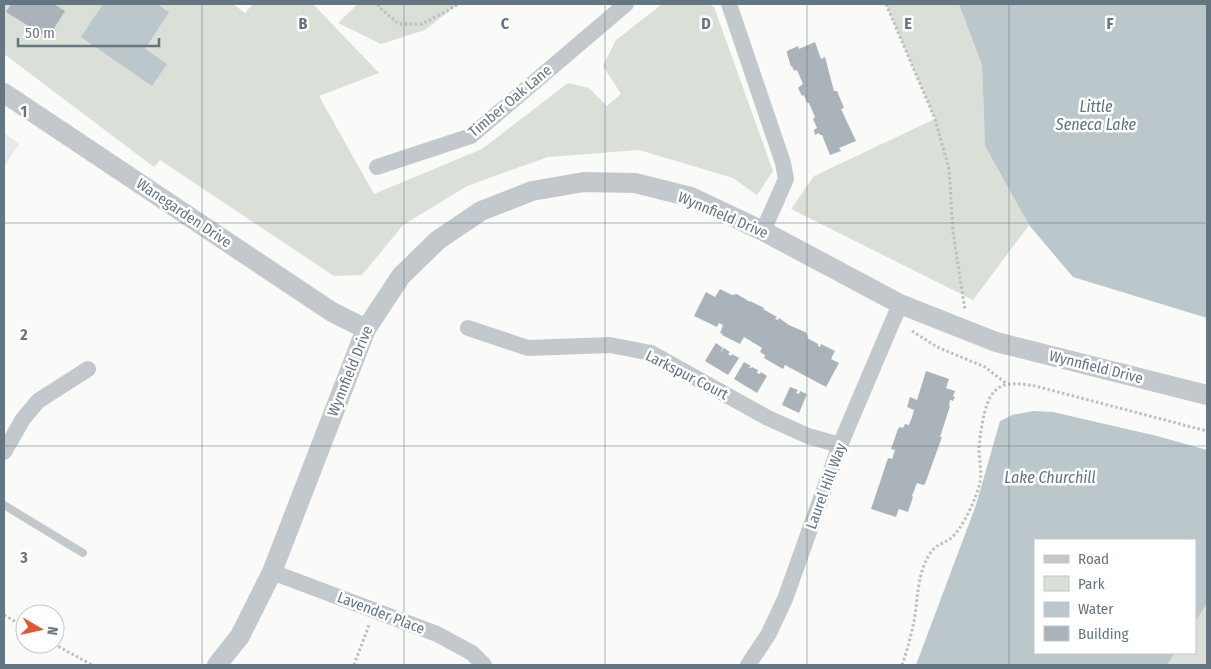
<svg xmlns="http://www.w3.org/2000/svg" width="1211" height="669" font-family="'Fira Sans Condensed',sans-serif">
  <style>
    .built { fill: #e8e9e9 }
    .green { fill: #dadfd7 }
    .water { fill: #bbc7cb }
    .building { fill: #aab3b9 }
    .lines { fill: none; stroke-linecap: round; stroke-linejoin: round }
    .path { stroke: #bbbfc2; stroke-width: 3; stroke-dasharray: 2.5 2.5; stroke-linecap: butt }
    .service { stroke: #c3c8cc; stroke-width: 8 }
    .minor { stroke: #c3c8cc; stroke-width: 16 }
    .tertiary { stroke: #c3c8cc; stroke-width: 20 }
    .grid { fill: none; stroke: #657683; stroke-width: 1; stroke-opacity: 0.55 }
    .labels { text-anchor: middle; stroke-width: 5; stroke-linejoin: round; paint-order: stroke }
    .street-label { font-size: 15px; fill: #657683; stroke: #fff }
    .water-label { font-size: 16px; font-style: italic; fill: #60757c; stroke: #fff }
    .grid-label { font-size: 16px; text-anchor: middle; font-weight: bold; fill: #657683; stroke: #fff; stroke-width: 5; stroke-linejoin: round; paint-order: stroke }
  </style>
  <rect width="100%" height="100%" fill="#fafaf8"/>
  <path class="built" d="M4 133 19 144 4 167Z"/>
  <g class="green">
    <path d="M4 4H233L245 13 253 4H313L379 73 319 96 374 194 482 149 568 83 589 88 607 106 621 94 603 66 616 40 662 4H709L714 7 773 171 757 195 733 178 639 150 548 157 467 186 403 225 362 275 334 276 160 160 154 167 4 54Z"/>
    <path d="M358 4H458L425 30 381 44 338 23Z"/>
    <path d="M886 4H959L982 65 985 146 1029 225 973 300 791 209 814 176 935 119Z"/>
    <path d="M1207 604V665H1167L1175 653H1195V622Z"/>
  </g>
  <g class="water">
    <path d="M103 4H157L169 12 145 49 167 64 152 86 81 37Z"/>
    <path d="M959 4H1207V318L1073 277 1029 225 985 146 982 65Z"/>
    <path d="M1033 411 1053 412 1157 436 1207 450V604L1195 622V540H1035V653H1175L1167 665H916L976 505 1000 421 1012 415Z"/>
  </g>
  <g class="building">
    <path d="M11 4H54L65 11 48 38 6 12Z"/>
    <path d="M815 42 821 59 825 57 834 91H837L844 108 841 109 856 141 839 148 841 151 830 155 822 135H820L819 133 815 135 814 130 817 128 813 119 815 117 809 103H807L804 95 802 96 798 88 803 84 797 70 794 71 792 66 791 67 787 53V51L798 46 799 49Z"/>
    <path d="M720 289 732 295 737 294 750 302V301L764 308 763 309 777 317 775 319 778 320 779 318 789 325 807 333 806 334 808 336 807 338 818 344V346L820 347 821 344 835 351 831 359 839 363 826 387 785 365 783 369 764 358 765 355 760 352 762 348 744 337 740 344 722 335 723 334 720 333 723 325 719 323 717 327 694 316 706 292 715 297Z"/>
    <path d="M716 343 723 348 719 354 724 348 730 352 728 354 731 356 732 354 739 358 728 375 705 361Z"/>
    <path d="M744 362 751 366 749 368H751L752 367 758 370 757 373 760 374 761 372 767 376 757 393 734 379Z"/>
    <path d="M926 371 949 379 946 388 955 391 953 396 955 397 953 401 950 400 949 406H950L940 437H942L925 484 923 485 917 483 912 496 911 495 913 497 908 512 899 509 896 517 871 509 888 458 892 459 895 450 891 449 898 429 900 427 903 428 905 424 909 425 912 417 914 410 907 407 910 397 917 400Z"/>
    <path d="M790 387 798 390 796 393 799 394 800 391 807 394 799 413 782 405Z"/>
  </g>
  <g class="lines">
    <g class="path">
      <path d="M378 4 380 8 399 24H422L447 11 458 4"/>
      <path d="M886 4 935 119 949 169 953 232 965 310"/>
      <path d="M912 331 937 347 985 367 1007 384"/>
      <path d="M4 615 25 627"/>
      <path d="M54 644 92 665"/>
      <path d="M354 665 369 625"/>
      <path d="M902 665C907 651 911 636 914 621 918 599 917 575 929 555 936 544 941 545 950 539 962 530 977 497 980 482 982 471 979 459 979 448 980 435 984 403 993 393 1003 380 1021 384 1035 386L1207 431"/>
    </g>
    <path class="service" d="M4 505 83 553"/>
    <g class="minor">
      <path d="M729 4 783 163 786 179 763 231"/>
      <path d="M377 167 471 136 626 4"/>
      <path d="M468 328 528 348 610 345 651 353 768 418 808 436 840 445"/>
      <path d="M4 452 23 419 38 401 88 369"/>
      <path d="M272 572 437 634 472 653 484 665"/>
      <path d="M748 665 768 635 785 599 840 445 900 304"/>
    </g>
    <g class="tertiary">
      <path d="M4 93 332 312 366 329"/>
      <path d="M217 665 240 636 272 572 366 329 401 276 438 240 481 211 532 191 584 182 635 183 691 197 763 231 900 304 996 342 1207 395"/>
    </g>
  </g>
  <path class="grid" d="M202 4V665M404 4V665M605 4V665M807 4V665M1009 4V665M4 223H1207M4 446H1207"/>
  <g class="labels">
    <g class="street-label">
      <text transform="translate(510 101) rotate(-40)" y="5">Timber Oak Lane</text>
      <text transform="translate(184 213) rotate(34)" y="5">Wanegarden Drive</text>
      <text transform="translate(723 215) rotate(23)" y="5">Wynnfield Drive</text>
      <text transform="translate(1096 367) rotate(14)" y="5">Wynnfield Drive</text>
      <text transform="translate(350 371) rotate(-68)" y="5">Wynnfield Drive</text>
      <text transform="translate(687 375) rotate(27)" y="5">Larkspur Court</text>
      <text transform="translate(826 486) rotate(-70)" y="5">Laurel Hill Way</text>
      <text transform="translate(381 613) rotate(21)" y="5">Lavender Place</text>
    </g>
    <g class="water-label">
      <text x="1096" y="112">Little<tspan x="1096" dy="18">Seneca Lake</tspan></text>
      <text x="1050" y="483">Lake Churchill</text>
    </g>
  </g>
  <g class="grid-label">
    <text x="303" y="29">B</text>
    <text x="505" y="29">C</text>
    <text x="706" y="29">D</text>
    <text x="908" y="29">E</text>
    <text x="1110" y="29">F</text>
    <text x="24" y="117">1</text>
    <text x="24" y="340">2</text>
    <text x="24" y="563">3</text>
  </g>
  <rect width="1211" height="669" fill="none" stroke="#657683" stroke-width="10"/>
  <rect x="1034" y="539" width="162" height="115" fill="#ffffff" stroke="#c1c8cd"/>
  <rect x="1044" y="555" width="25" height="8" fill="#c3c8cc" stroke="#c1c8cd"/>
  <text x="1078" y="564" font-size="15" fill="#657683">Road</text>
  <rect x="1044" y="576" width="25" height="15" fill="#dadfd7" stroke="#c1c8cd"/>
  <text x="1078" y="589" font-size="15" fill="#657683">Park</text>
  <rect x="1044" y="602" width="25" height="15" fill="#bbc7cb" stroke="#c1c8cd"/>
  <text x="1078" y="614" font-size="15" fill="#657683">Water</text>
  <rect x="1044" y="626" width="25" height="15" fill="#aab3b9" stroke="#c1c8cd"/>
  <text x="1078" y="639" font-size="15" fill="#657683">Building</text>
  <g transform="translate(40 629) rotate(99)"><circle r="24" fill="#ffffff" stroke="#c1c8cd"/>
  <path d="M0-4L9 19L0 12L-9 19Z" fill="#e4572e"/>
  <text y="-8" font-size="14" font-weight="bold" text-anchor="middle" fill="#657683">N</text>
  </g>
  <path d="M18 38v8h141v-8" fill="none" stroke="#657683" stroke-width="2.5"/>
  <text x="25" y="38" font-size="15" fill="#657683" stroke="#ffffff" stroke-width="4" paint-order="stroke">50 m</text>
</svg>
